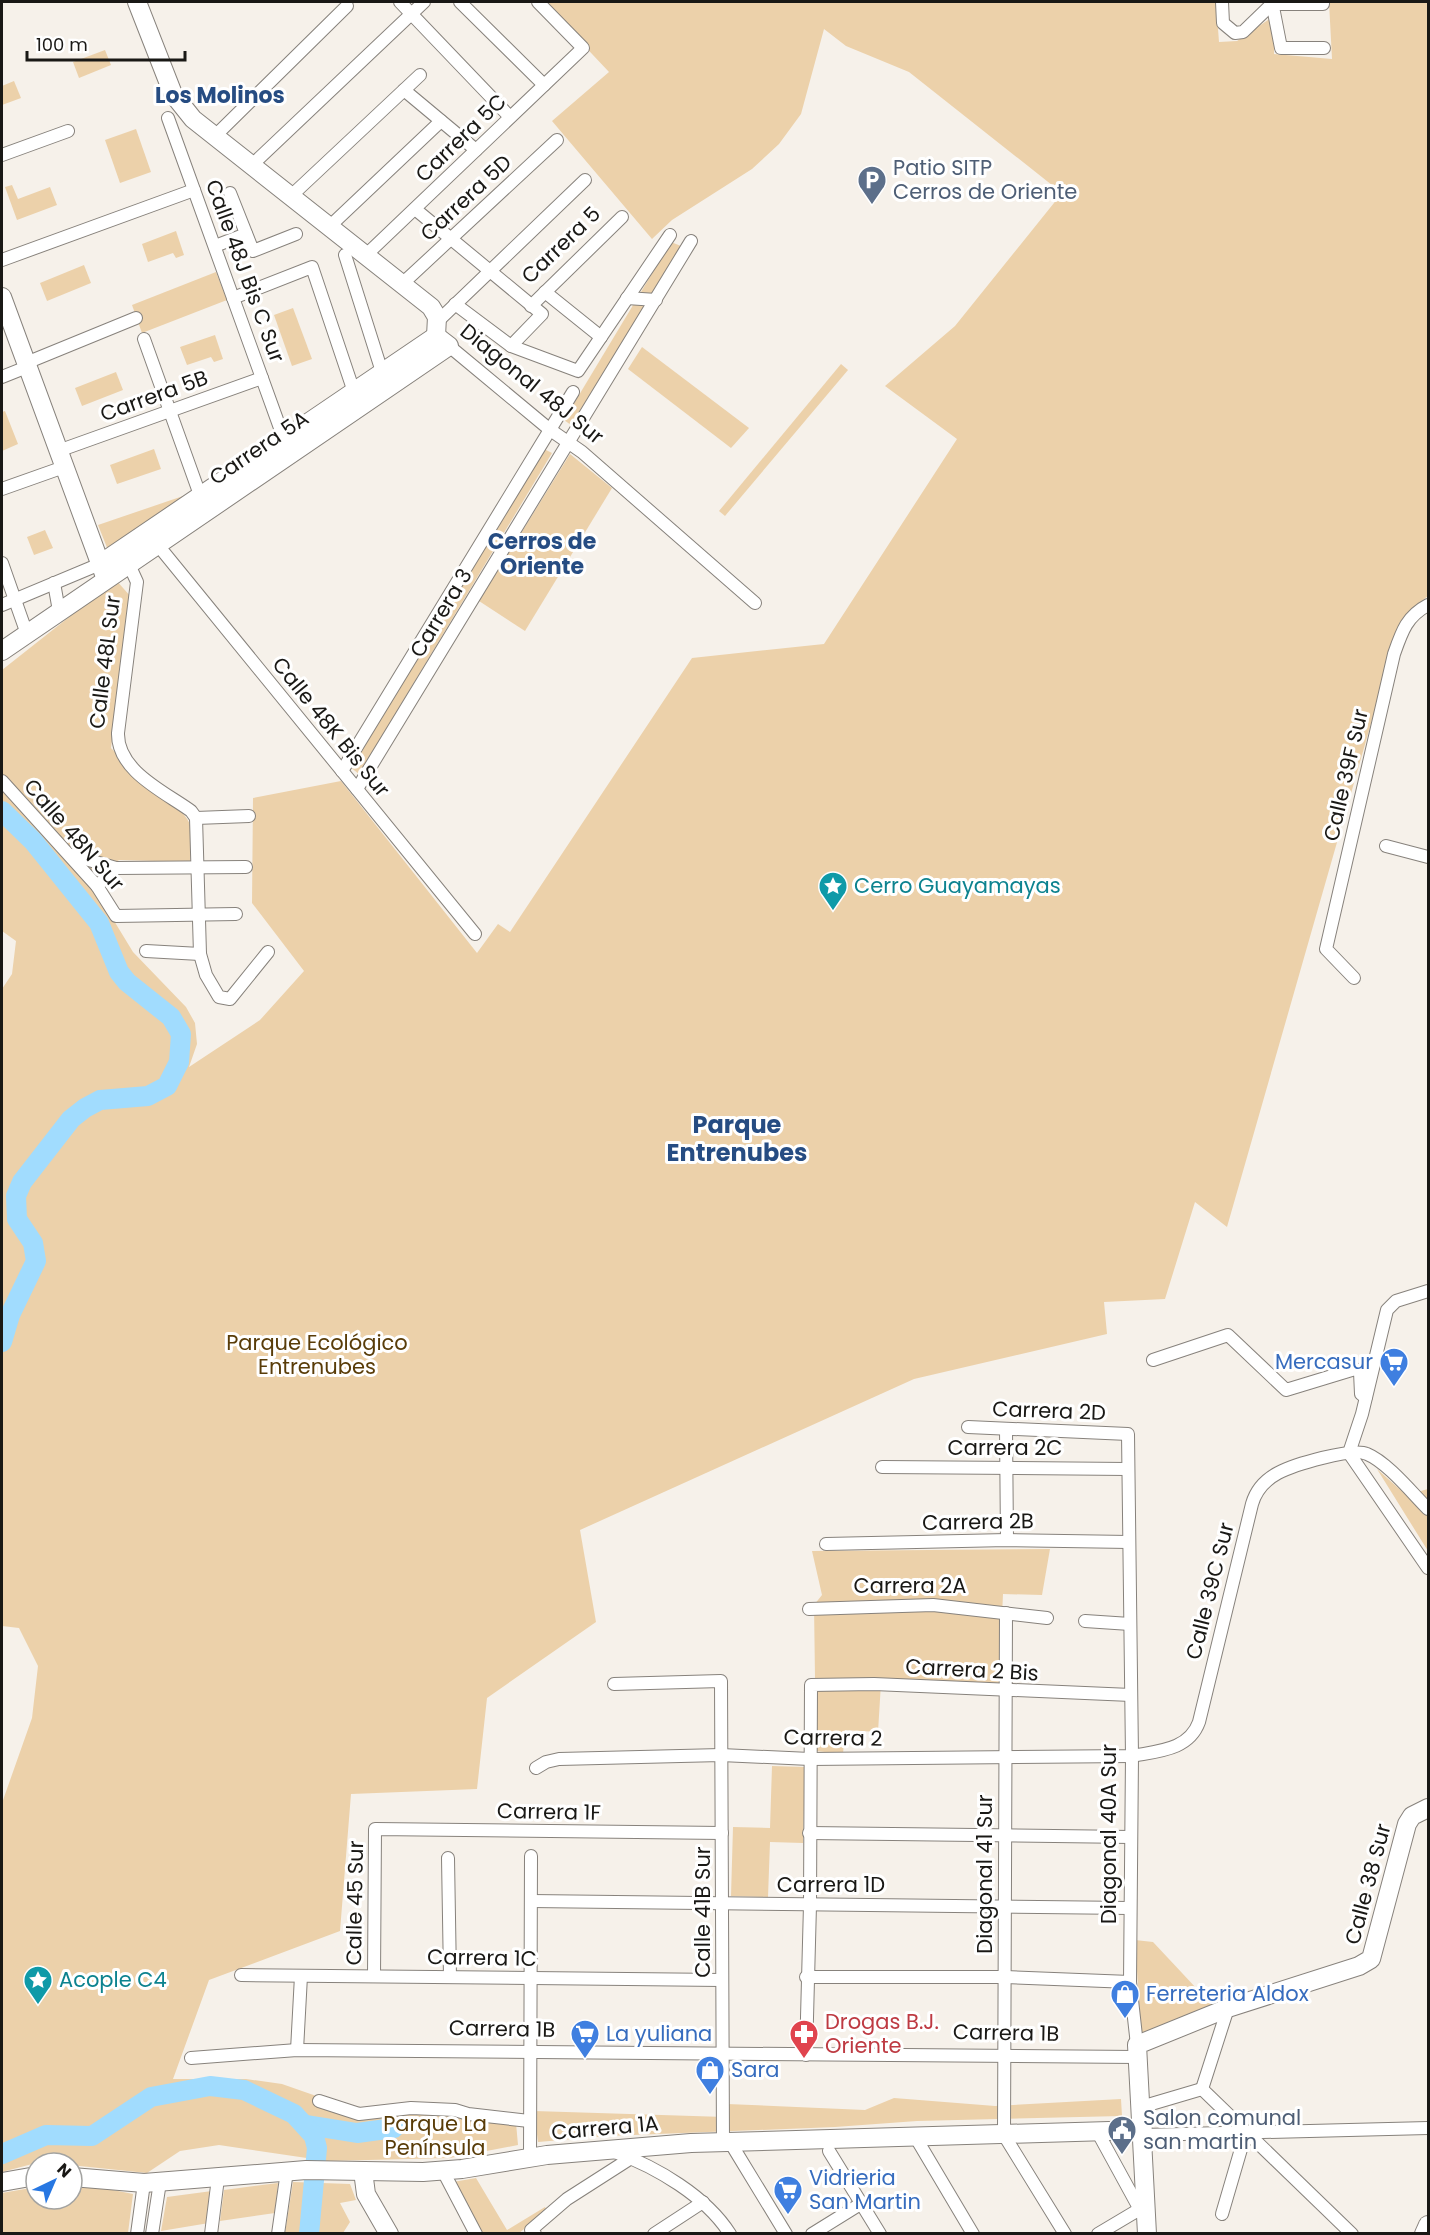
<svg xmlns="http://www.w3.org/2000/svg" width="1430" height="2235" font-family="Poppins,sans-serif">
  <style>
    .green { fill: #ecd1aa }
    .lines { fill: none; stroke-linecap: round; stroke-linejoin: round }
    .river { stroke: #a1dcfe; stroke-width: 20 }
    .street-casing { stroke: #87827c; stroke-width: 14 }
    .secondary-casing { stroke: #87827c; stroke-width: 20 }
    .street { stroke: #fff; stroke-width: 12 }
    .secondary { stroke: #fff; stroke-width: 18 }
    .labels { text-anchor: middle; stroke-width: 6; stroke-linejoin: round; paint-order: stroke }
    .street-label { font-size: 21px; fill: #191815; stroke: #fff }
    .service-label { font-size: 21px; fill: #4e5e75; stroke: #fff; text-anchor: start }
    .culture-label { font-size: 21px; fill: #0d838f; stroke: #fff; text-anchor: start }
    .park-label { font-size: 21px; fill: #593c08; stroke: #fff }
    .shop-label { font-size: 21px; fill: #366cbe; stroke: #fff; text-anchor: start }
    .health-label { font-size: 21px; fill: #be3a42; stroke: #fff; text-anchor: start }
    .neighbourhood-label { font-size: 22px; font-weight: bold; fill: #264c82; stroke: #fff }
    .quarter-label { font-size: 24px; font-weight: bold; fill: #264c82; stroke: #fff }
  </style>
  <rect width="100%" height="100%" fill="#f6f1ea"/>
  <g class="green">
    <path d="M543 2H1216L1219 42 1237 41 1274 16V54L1332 59 1329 2H1428V596L1416 605 1400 622 1227 1227 1195 1202 1165 1299 1104 1302 1107 1334 914 1379 580 1530 596 1622 487 1698 477 1789 351 1794 340 1931 209 1980 173 2079H246L282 2084 322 2098 358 2117 426 2113 516 2123 518 2145 450 2158 327 2161 219 2145 180 2151 147 2173 51 2163H36L2 2172V1803L32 1718 38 1666 19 1628 2 1626V989L12 974 16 941 2 931V670L116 580 131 597 111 748C126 764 187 809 190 825 193 837 191 850 190 862L119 860 91 883 133 952 186 1007 195 1023 197 1044 189 1067 260 1020 304 971 252 903 253 798 341 781 477 953 498 924 510 932 692 658 824 644 957 439 885 386 955 326 1062 193 909 72 846 46 824 29 801 114 779 144 752 169 672 220 652 239 552 121 609 72Z"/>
    <path d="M105 50 111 65 79 78 73 62Z"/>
    <path d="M14 81 21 98 2 105V86Z"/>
    <path d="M136 129 151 172 120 183 105 140Z"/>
    <path d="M12 185 18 199 50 187 57 205 17 220 5 187Z"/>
    <path d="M176 231 184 255 176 258 173 253 148 262 142 244Z"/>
    <path d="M671 242 681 246 571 425 564 420Z"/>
    <path d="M84 265 91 283 47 301 40 283Z"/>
    <path d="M216 272 227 300 142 333 132 305Z"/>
    <path d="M293 308 312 359 292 366 274 315Z"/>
    <path d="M215 335 223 359 214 362 211 357 187 365 180 347Z"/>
    <path d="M642 347 749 428 731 448 628 369Z"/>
    <path d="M841 364 848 370 725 516 719 511Z"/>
    <path d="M116 372 123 390 82 406 75 388Z"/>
    <path d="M5 411 18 444 2 451V412Z"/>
    <path d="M154 449 161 469 117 484 110 465Z"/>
    <path d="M544 449 552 453 359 774 350 767Z"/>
    <path d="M570 454 612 488 525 631 479 601Z"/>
    <path d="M186 495 108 550 98 525Z"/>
    <path d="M45 530 53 548 34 555 27 537Z"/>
    <path d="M1377 1469 1406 1495 1428 1489V1551Z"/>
    <path d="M1050 1549 1042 1595 1003 1594 999 1683H881L878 1732 845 1730 843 1754 816 1751 814 1605 822 1595 812 1551Z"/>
    <path d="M772 1766 805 1767 803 1843 770 1842 768 1897 731 1896 733 1827 770 1828Z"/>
    <path d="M1135 1940 1153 1942 1212 2005 1141 2034Z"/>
    <path d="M894 2098 995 2106 1121 2099 1122 2116 917 2121 835 2127 608 2136 538 2142 534 2111 725 2117 727 2104 865 2110Z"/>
    <path d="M476 2178 507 2230 545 2207 547 2211 519 2233H482L453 2182Z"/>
    <path d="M293 2182 350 2184 356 2200 340 2203 350 2222 343 2233H285Z"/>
    <path d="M278 2183 275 2213 220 2221 224 2190Z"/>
    <path d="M36 2187V2199H72V2187H98L133 2194 128 2233H2V2193Z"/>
    <path d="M212 2191 209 2223 161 2231 167 2197Z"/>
  </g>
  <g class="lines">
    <g class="river">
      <path d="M2 811 33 841 99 923 119 972 127 982 171 1017 181 1034 179 1062 167 1086 148 1096 100 1100 85 1108 71 1119 22 1182 16 1196 17 1219 33 1243 36 1261 10 1315 2 1342"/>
      <path d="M307 2125 357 2133 394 2128"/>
      <path d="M2 2154 46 2135 92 2136 151 2097 210 2086 244 2090 294 2114 314 2136 317 2148 309 2234"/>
    </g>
    <g class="street-casing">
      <g id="street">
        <path d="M400 2 510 117"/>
        <path d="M460 2 544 85"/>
        <path d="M1222 2 1223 23 1235 33 1243 32 1272 4H1323V2"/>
        <path d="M1272 2 1281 48H1324"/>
        <path d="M404 90 476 150"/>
        <path d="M168 118 284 439"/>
        <path d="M215 136 347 6"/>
        <path d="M2 155 68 131"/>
        <path d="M252 165 424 2"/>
        <path d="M230 193 253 251 296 234"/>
        <path d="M291 196 420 75"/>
        <path d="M415 209 542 314 511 346"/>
        <path d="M329 227 441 121"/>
        <path d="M215 246 246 234"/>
        <path d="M345 255 382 372"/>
        <path d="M366 255 583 48 538 2"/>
        <path d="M2 260 194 190"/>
        <path d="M402 284 557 140"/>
        <path d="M545 292 601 337"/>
        <path d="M233 298 312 267 354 392"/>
        <path d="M627 298 656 300"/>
        <path d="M455 304 511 346 578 371 670 235"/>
        <path d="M531 306 622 217"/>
        <path d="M438 321 585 180"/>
        <path d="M144 339 200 495"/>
        <path d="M449 346 549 429 582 452 755 603"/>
        <path d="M26 363 136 318"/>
        <path d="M2 377 27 367"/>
        <path d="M58 451 262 378"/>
        <path d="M2 489 64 467"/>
        <path d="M157 544 475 934"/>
        <path d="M126 558 137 582 118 733C117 771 165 792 191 811L196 818 200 954 206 975 219 997 230 999 268 952"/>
        <path d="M2 563 27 634"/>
        <path d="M54 583 59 611"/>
        <path d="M2 605 100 564"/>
        <path d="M342 771 573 392"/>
        <path d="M2 781 97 886 116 916 236 914"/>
        <path d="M357 789 691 241"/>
        <path d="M196 818 249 816"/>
        <path d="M1386 846 1428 857"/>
        <path d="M72 855 116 868"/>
        <path d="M97 886 116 868 246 867"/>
        <path d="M146 951 200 954"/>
        <path d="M1354 978 1326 949 1394 654C1402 631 1407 616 1428 605"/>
        <path d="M1153 1360 1228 1335 1286 1390 1355 1369 1360 1372 1361 1394 1366 1397"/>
        <path d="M968 1427 1128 1434 1132 1756 1130 1982 1137 2045"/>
        <path d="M1006 1429 1007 1540"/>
        <path d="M1349 1453 1362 1414 1387 1310 1396 1301 1428 1291"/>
        <path d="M1349 1453 1428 1568"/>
        <path d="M882 1467 1128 1469"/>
        <path d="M826 1544 1007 1540 1129 1542"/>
        <path d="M809 1609 933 1605 1047 1618"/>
        <path d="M1006 1613 1004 2135 1065 2234"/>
        <path d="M1085 1621 1130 1624"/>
        <path d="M614 1684 721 1681 723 2142"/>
        <path d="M536 1768 546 1762 559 1759 721 1755 810 1759 1132 1756C1158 1751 1189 1750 1199 1722L1252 1504C1256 1490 1265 1480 1278 1473 1293 1465 1352 1447 1367 1454 1387 1462 1413 1494 1428 1509"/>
        <path d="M809 1833 1131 1837"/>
        <path d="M448 1858 450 1977"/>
        <path d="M531 1901 1130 1908"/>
        <path d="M241 1975 722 1980"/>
        <path d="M374 1976 375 1829 722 1833"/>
        <path d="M806 1977H1005L1130 1982"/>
        <path d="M297 2050 301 1976"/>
        <path d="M806 2055 810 1905 811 1685 874 1684 1131 1695"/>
        <path d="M191 2058 297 2050 1137 2057"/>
        <path d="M1202 2089 1352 2234"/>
        <path d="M1202 2089 1228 2008"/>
        <path d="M319 2101 359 2114 411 2108 455 2110 468 2114 529 2121"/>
        <path d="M1141 2107 1202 2089"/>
        <path d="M1097 2131 1144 2217"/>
        <path d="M1143 2135 1428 2128"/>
        <path d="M916 2138 973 2234"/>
        <path d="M730 2142 786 2234"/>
        <path d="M829 2151 880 2234"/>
        <path d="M615 2152C656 2167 706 2196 730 2234"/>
        <path d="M530 2157 531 1856"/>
        <path d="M443 2171 476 2234"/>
        <path d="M1222 2214 1246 2132"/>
        <path d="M137 2234 144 2183"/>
        <path d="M152 2234 160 2182"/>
        <path d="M211 2234 218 2178"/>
        <path d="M278 2234 287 2171"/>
        <path d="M535 2234 531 2230 567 2199 631 2158"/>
        <path d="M654 2234 703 2202"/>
        <path d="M812 2234 862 2203"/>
        <path d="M1098 2234 1140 2209"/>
      </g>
    </g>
    <g class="secondary-casing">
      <g id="secondary">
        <path d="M137 2 173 94 193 119 431 307 437 317 436 336"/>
        <path d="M2 297 104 574"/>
        <path d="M100 564 436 336"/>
        <path d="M2 651 449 346 436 336"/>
        <path d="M363 2171 366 2194 389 2234"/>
        <path d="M72 2177 144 2183 306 2170 423 2172 462 2169 547 2155 691 2143 1143 2130"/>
        <path d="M2 2182 36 2176"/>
        <path d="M1147 2234 1137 2045 1228 2008 1359 1966 1371 1959 1407 1824 1412 1816 1428 1808"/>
        <path d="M1424 2234 1428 2225"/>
      </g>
    </g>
    <use href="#street" class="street"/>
    <use href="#secondary" class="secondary"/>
  </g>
  <defs>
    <g id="parking-pin" transform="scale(1.5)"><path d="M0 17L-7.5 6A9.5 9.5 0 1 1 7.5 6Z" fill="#5c6f8a" stroke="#fff"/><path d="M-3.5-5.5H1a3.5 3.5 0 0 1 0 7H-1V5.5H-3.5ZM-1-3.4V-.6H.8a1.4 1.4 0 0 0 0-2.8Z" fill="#fff"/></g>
    <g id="sight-pin" transform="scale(1.5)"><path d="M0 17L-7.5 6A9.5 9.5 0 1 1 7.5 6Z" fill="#0f9aa8" stroke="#fff"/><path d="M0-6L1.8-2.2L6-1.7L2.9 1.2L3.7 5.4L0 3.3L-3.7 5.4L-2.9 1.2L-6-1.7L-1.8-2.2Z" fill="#fff"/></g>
    <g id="supermarket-pin" transform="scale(1.5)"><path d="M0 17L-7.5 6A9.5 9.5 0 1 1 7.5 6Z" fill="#3f7fe0" stroke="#fff"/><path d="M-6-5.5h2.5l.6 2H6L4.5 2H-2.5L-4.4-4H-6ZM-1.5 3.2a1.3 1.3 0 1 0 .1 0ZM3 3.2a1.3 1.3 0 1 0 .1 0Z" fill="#fff"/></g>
    <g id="shop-pin" transform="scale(1.5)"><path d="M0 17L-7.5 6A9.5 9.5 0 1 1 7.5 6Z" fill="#3f7fe0" stroke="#fff"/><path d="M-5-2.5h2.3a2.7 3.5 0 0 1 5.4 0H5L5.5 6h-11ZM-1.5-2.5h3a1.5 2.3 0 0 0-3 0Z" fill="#fff"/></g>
    <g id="pharmacy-pin" transform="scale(1.5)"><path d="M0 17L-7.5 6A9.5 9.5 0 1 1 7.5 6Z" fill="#e0444e" stroke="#fff"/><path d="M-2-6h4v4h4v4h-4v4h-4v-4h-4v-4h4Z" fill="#fff"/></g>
    <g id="civic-pin" transform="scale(1.5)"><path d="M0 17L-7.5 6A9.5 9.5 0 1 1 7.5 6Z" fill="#5c6f8a" stroke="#fff"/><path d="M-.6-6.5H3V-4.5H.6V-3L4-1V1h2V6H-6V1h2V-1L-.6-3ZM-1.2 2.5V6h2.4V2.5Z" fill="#fff"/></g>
  </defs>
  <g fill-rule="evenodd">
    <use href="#parking-pin" x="872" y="180"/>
    <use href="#sight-pin" x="833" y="886"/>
    <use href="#supermarket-pin" x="1394" y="1362"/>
    <use href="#sight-pin" x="38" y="1980"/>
    <use href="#shop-pin" x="1125" y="1994"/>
    <use href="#supermarket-pin" x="585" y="2034"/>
    <use href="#pharmacy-pin" x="804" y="2034"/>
    <use href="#shop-pin" x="710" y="2070"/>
    <use href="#civic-pin" x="1122" y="2130"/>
    <use href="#supermarket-pin" x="788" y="2190"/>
  </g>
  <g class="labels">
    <g class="street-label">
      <text transform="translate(461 138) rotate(-44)" y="7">Carrera 5C</text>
      <text transform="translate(466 198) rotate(-43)" y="7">Carrera 5D</text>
      <text transform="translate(561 245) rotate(-44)" y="7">Carrera 5</text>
      <text transform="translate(245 271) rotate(70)" y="7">Calle 48J Bis C Sur</text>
      <text transform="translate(532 384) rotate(39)" y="7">Diagonal 48J Sur</text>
      <text transform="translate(154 396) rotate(-20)" y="7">Carrera 5B</text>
      <text transform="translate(259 448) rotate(-34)" y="7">Carrera 5A</text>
      <text transform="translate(441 613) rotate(-59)" y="7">Carrera 3</text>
      <text transform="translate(105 662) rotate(-83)" y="7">Calle 48L Sur</text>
      <text transform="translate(331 727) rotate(51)" y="7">Calle 48K Bis Sur</text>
      <text transform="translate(1346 775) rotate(-77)" y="7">Calle 39F Sur</text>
      <text transform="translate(74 835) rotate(49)" y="7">Calle 48N Sur</text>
      <text transform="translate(1049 1411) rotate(2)" y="7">Carrera 2D</text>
      <text x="1005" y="1455">Carrera 2C</text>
      <text transform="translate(978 1522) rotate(-1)" y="7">Carrera 2B</text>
      <text x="910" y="1593">Carrera 2A</text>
      <text transform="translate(1210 1591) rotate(-76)" y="7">Calle 39C Sur</text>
      <text transform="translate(972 1670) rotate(3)" y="7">Carrera 2 Bis</text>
      <text transform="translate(833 1738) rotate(1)" y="7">Carrera 2</text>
      <text transform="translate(549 1812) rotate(1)" y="7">Carrera 1F</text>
      <text transform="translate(1109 1834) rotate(-90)" y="7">Diagonal 40A Sur</text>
      <text transform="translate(985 1874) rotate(-90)" y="7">Diagonal 41 Sur</text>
      <text transform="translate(1368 1884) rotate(-75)" y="7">Calle 38 Sur</text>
      <text x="831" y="1892">Carrera 1D</text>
      <text transform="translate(355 1903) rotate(-89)" y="7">Calle 45 Sur</text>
      <text transform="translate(703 1912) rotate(-90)" y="7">Calle 41B Sur</text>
      <text transform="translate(482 1958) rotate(1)" y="7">Carrera 1C</text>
      <text transform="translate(502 2029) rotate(1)" y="7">Carrera 1B</text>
      <text transform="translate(1006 2033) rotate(1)" y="7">Carrera 1B</text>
      <text transform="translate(605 2128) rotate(-5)" y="7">Carrera 1A</text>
    </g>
    <g class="service-label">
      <text x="893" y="175">Patio SITP<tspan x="893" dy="24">Cerros de Oriente</tspan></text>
      <text x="1143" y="2125">Salon comunal<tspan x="1143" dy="24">san martin</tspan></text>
    </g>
    <g class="culture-label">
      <text x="854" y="893">Cerro Guayamayas</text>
      <text x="59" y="1987">Acople C4</text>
    </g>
    <g class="park-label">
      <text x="317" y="1350">Parque Ecológico<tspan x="317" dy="24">Entrenubes</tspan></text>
      <text x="435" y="2131">Parque La<tspan x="435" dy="24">Península</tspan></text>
    </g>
    <g class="shop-label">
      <text x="1373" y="1369" text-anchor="end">Mercasur</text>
      <text x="1146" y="2001">Ferreteria Aldox</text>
      <text x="606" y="2041">La yuliana</text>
      <text x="731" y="2077">Sara</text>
      <text x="809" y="2185">Vidrieria<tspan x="809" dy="24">San Martin</tspan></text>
    </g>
    <g class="health-label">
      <text x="825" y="2029">Drogas B.J.<tspan x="825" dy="24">Oriente</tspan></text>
    </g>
    <g class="neighbourhood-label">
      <text x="220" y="103">Los Molinos</text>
      <text x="542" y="549">Cerros de<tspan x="542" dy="25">Oriente</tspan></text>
    </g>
    <g class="quarter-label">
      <text x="737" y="1133">Parque<tspan x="737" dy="28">Entrenubes</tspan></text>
    </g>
  </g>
  <rect width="1430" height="2235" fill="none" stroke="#191815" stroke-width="6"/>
  <g transform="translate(54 2181) rotate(44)"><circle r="28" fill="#ffffff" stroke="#a3a3a1" stroke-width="1.5"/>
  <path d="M0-4.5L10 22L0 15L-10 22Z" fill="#2777e2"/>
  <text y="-9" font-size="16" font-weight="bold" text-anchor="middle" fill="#191815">N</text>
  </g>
  <path d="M27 51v9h158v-9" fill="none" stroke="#191815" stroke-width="3"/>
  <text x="36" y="51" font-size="18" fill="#191815" stroke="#ffffff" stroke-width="4.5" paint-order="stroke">100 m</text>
</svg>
